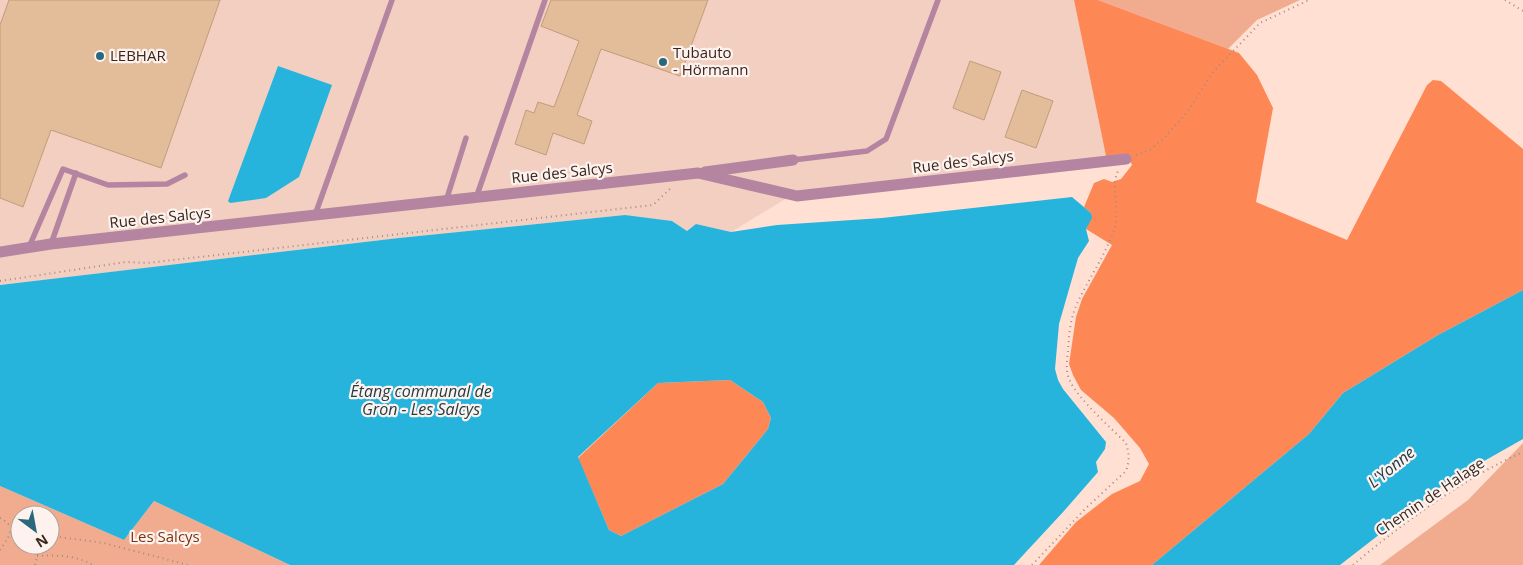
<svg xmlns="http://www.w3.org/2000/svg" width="1523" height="565" font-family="'Open Sans',sans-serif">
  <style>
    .built { fill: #f2cfc1 }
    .green { fill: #f1ac8f; fill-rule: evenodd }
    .forest { fill: #fe8855 }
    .water { fill: #26b4dd; fill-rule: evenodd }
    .building { fill: #e3bc9a; stroke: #c29c7b }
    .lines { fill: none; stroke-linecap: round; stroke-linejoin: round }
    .path { stroke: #a48b80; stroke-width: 2; stroke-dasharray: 1 4; stroke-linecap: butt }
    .service { stroke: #b584a0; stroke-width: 5.5 }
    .minor { stroke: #b584a0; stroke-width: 11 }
    .poi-dot { fill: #29687d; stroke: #fdf2ee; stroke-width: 2 }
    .labels { text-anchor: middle; stroke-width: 4.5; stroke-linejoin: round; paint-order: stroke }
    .poi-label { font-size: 15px; fill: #39261e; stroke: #fdf2ee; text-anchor: start }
    .street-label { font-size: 15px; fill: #39261e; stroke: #fdf2ee }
    .park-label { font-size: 15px; fill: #7c330e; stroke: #fdf2ee }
    .water-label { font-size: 16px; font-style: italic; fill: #213c46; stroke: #fdf2ee }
  </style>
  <rect width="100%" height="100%" fill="#ffe0d3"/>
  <path class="built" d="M0 0H1074L1106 156 797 192 731 232 696 224 687 231 672 221 625 215 399 238 0 285Z"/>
  <g class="green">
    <path d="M1098 0H1300L1257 20 1228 49Z"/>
    <path d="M1523 443V565H1380L1468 500Z"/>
    <path d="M0 486 124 540 154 501 290 565H0ZM20 515H50V545H20Z"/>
  </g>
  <g class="forest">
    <path d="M1074 0H1098L1239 53 1257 75 1273 108 1256 202 1347 240 1427 85 1433 80 1441 81 1523 149V290L1438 335 1343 393 1309 434 1152 565H1039L1076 522 1112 494 1140 481 1149 464 1140 448 1114 418 1081 390 1073 375 1069 364 1076 317 1082 299 1112 245 1086 229 1091 213 1084 207 1094 183 1104 179 1112 182 1121 179 1132 165 1130 161 1106 156Z"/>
    <path d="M730 380 763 402 771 418 768 429 723 484 621 536 609 530 578 458 658 383Z"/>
  </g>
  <g class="water">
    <path d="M278 66 332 85 299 177 266 198 230 203 228 201Z"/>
    <path d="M1072 197 1091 213 1092 218 1086 229 1089 241 1078 258 1059 324 1055 369 1058 380 1063 389 1106 442 1105 449 1096 462 1098 472 1064 511 1014 565H290L154 501 124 540 0 486V285L399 238 625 215 672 221 687 231 696 224 731 232 777 225 882 218ZM730 380 763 402 771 418 768 429 723 484 621 536 609 530 578 457 658 383Z"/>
    <path d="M1523 290V439L1447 482 1340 565H1152L1309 434 1343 393 1438 335Z"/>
  </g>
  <g class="building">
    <path d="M9 0H220L161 168 51 130 23 207 0 198V25Z"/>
    <path d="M551 0H708L680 76 601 49 577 115 592 121 584 144 553 133 546 155 515 144 526 110 534 113 538 102 554 107 579 41 541 26Z"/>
    <path d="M970 61 1001 72 984 120 953 108Z"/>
    <path d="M1022 90 1053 101 1036 148 1005 137Z"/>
  </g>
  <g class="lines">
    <g class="path">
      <path d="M1505 0 1523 11"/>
      <path d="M1136 155 1150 150 1163 139 1189 110 1213 72 1260 23 1309 0"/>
      <path d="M0 281 126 262 147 263 653 205 672 187"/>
      <path d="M0 518C7 521 12 529 20 533"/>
      <path d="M50 538 59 537 104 543 188 565"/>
      <path d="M0 550 8 538 11 528"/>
      <path d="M37 556C57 555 75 555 93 565"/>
      <path d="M35 565 40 545"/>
      <path d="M1032 565 1085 509 1126 471C1130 460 1129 453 1126 443 1110 427 1079 400 1070 381 1065 371 1067 361 1068 351 1069 336 1070 320 1076 306 1088 279 1106 255 1115 227 1120 209 1110 188 1118 171"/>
      <path d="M1353 565C1401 524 1466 477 1523 452"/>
    </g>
    <g class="service">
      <path d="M793 160 867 151 886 139 938 0"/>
      <path d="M476 198 545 0"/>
      <path d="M446 201 466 138"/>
      <path d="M315 215 392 0"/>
      <path d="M51 244 76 173"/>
      <path d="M29 247 63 169 108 185 167 184 185 175"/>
    </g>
    <g class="minor">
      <path d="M705 172 793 160"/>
      <path d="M0 252 51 244 698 173 797 196 1126 159"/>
    </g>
  </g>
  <g class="poi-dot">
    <circle cx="100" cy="56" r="5"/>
    <circle cx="663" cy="62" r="5"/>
  </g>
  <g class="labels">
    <g class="poi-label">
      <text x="673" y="58">Tubauto<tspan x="673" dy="17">- Hörmann</tspan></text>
      <text x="110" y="61">LEBHAR</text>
    </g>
    <g class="street-label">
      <text transform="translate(963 162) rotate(-7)" y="5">Rue des Salcys</text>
      <text transform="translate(562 173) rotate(-6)" y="5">Rue des Salcys</text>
      <text transform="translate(160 218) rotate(-6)" y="5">Rue des Salcys</text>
      <text transform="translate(1430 497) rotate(-34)" y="5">Chemin de Halage</text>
    </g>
    <g class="park-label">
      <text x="165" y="542">Les Salcys</text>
    </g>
    <g class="water-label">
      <text x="421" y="397">Étang communal de<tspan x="421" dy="18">Gron - Les Salcys</tspan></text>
      <text transform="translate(1391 467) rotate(-39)" y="6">L'Yonne</text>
    </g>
  </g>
  <g transform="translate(35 530) rotate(148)"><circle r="24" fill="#fdf2ee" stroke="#afa09b"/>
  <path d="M0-4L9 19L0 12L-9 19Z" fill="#29687d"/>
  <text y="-8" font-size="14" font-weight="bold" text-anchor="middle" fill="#39261e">N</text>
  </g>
</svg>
